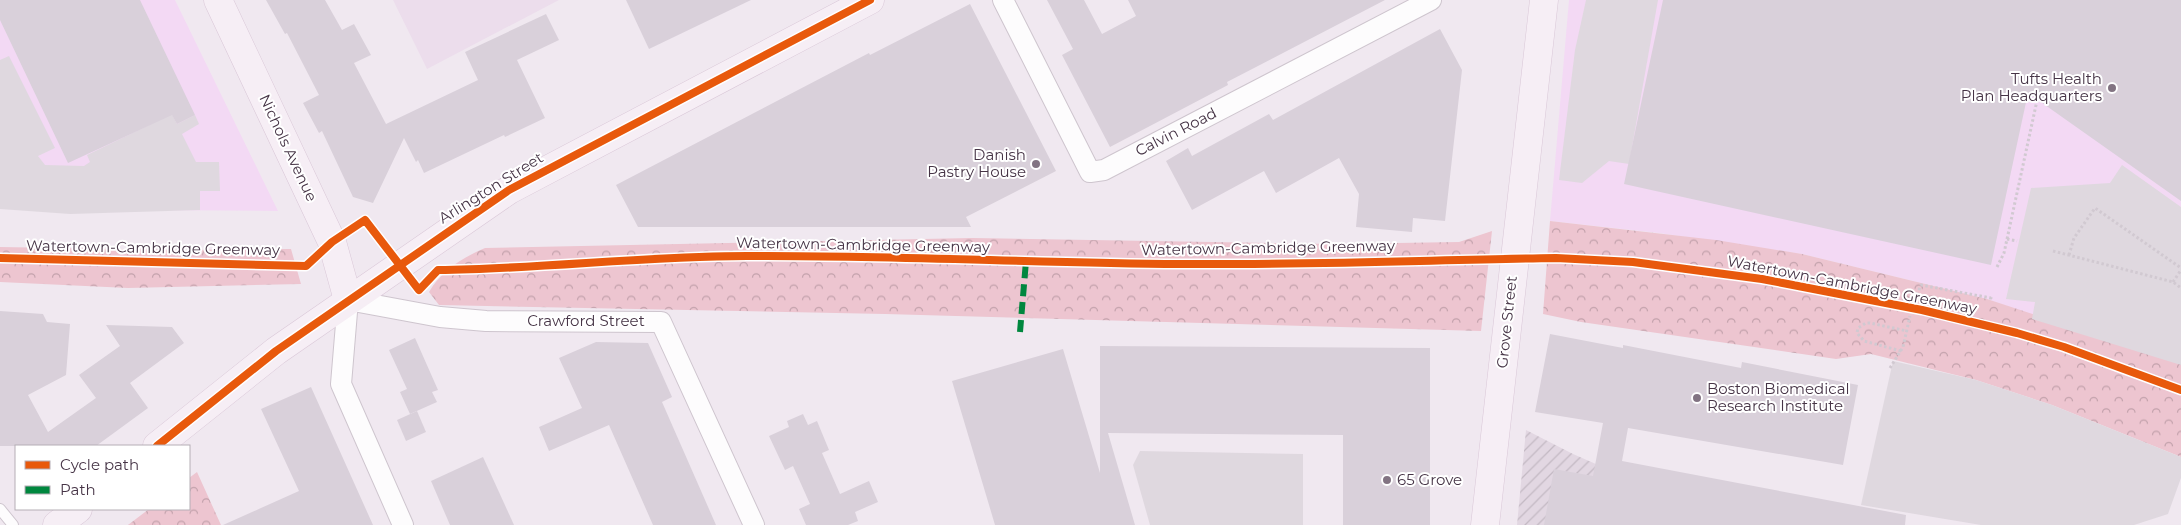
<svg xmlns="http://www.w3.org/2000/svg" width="2181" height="525" font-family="Montserrat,sans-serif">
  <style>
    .residential { fill: #ecddec }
    .commercial { fill: #f3d9f4 }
    .industrial { fill: url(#industrial-furrows) }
    .forest { fill: url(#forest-crowns) }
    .parking { fill: #dfd8df }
    .building { fill: #d9d0da }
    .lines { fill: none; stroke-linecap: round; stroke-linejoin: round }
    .lane-casing { stroke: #cec5ce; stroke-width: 12 }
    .street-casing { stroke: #cec5ce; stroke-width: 22 }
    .secondary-casing { stroke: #d9c7d7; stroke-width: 29 }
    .path { stroke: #d1c9d1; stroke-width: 3; stroke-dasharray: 2.5 2.5; stroke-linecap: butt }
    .lane { stroke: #fdfcfd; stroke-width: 10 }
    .street { stroke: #fdfcfd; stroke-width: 20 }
    .secondary { stroke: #f6eef5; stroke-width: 28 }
    .quiet { stroke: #00873e; stroke-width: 6; stroke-dasharray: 12 6; stroke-linecap: butt }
    .cycleway-casing { stroke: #fff; stroke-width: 11 }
    .cycleway { stroke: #e8590c; stroke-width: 8 }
    .poi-dot { fill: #827382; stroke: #fff; stroke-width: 2 }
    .labels { text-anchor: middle; stroke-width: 4; stroke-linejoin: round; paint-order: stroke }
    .poi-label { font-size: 15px; fill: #463446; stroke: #fff; text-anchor: end }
    .street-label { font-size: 15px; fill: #463446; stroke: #fff }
  </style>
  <defs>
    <pattern id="industrial-furrows" width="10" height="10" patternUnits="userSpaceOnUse" patternTransform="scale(1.25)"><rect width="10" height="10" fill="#e2d7e2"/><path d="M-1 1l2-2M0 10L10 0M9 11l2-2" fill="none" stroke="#c3b9c3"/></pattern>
    <pattern id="forest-crowns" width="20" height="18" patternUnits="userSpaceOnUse" patternTransform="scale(1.25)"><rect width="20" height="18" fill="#edc5d0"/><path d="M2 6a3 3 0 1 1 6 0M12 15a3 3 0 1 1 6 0" fill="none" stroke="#c2a1ab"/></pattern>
  </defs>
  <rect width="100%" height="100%" fill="#f0e8f0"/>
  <path class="residential" d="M393 0H559L427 69Z"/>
  <g class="commercial">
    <path d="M0 0H175L278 211 0 209Z"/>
    <path d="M1569 0H2181V362L2034 316 1987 299 1802 254 1659 233 1550 221Z"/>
  </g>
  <path class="industrial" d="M1526 430 1573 454 1621 475 1792 525H1517Z"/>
  <g class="forest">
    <path d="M1550 221 1716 240 1802 254 1987 299 2181 363V457L2052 405 1976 380 1871 354 1836 359 1581 322 1543 314Z"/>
    <path d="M1492 231 1481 331 885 314 439 305 429 292C442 270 462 258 485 248L972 238 1334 244 1459 242Z"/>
    <path d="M0 247 184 250 291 249 301 284 128 288 0 282Z"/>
    <path d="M197 472 221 525H128L149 509H189V478Z"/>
  </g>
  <g class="parking">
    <path d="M1586 0H1658L1629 164 1609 161 1582 183 1559 180 1575 50Z"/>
    <path d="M9 56 55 148 38 156 45 165 84 166 90 162 87 155 172 114 177 124 195 115 199 124 182 134 196 162H219L220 191H200V210L70 214 0 209V60Z"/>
    <path d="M2122 165 2181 207V365L2032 319 2035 302 2006 299 2031 188 2110 183Z"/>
    <path d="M1893 361 1976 380 2052 405 2181 457V478L2168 514 2134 525H1981L1861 505Z"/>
    <path d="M1140 451 1303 454V525H1150L1133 465Z"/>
  </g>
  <g class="building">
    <path d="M0 0H140L195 115 177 124 172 115 68 163 0 20Z"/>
    <path d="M266 0H325L342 30 354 24 371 55 354 63 386 124 478 80 465 52 546 14 559 40 517 60 545 118 505 137 504 135 424 173 418 160 416 162 404 138 373 203 353 197 322 131 319 133 303 103 319 95 287 33 285 34Z"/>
    <path d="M626 0H751L649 49Z"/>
    <path d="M1047 0H1084L1102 34 1136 16 1128 0H1385L1227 82 1228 85 1110 147 1062 55 1073 49Z"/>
    <path d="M1663 0H2181V201L2028 93 1991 265 1624 184Z"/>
    <path d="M970 4 1056 171 966 217 971 227H638L616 185 869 53 870 55Z"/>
    <path d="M1440 29 1462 70 1445 221 1413 218 1412 232 1356 227 1359 194 1339 158 1276 193 1264 171 1192 210 1166 161 1188 148 1192 156 1269 114 1273 120Z"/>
    <path d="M0 311 43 314 47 322 70 324 66 375 28 395 48 432 96 398 79 375 120 346 106 325 172 327 184 343 130 383 148 408 96 446H0Z"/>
    <path d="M1550 334 1623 348V345L1741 368 1742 362 1858 385 1843 465 1628 428 1622 461 1906 515 1905 525H1544L1554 469 1593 476 1603 423 1535 412Z"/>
    <path d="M415 338 438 390 432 392 437 402 410 414 400 392 407 389 389 350Z"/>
    <path d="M596 342 648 343 672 397 662 402 716 525H653L609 425 549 451 539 427 582 408 559 358Z"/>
    <path d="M1100 346 1430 348V525H1343V435L1108 433 1135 525H995L952 381 1063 349 1100 473Z"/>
    <path d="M311 387 373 525H223L299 491 261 409Z"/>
    <path d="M417 411 426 432 406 441 397 420Z"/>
    <path d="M803 414 808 425 817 421 829 450 822 453 840 494 869 481 878 502 855 512 858 521 848 525H806L799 509 810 504 793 466 785 470 769 436 789 427 787 421Z"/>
    <path d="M483 457 514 525H450L431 481Z"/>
  </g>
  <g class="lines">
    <g class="lane-casing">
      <path id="lane" d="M0 509 13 525"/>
    </g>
    <g class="street-casing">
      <g id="street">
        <path d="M1003 0 1090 172 1104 170 1431 0"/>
        <path d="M403 525 341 384 348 300 440 317 486 321 661 322 754 525"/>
      </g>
    </g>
    <g class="secondary-casing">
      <g id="secondary">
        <path d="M218 0 332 242 348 300"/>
        <path d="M157 446 276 351 509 190 870 0"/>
        <path d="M57 525 78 509"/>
        <path d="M1485 525 1544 0"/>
      </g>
    </g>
    <g class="path">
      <path d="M2007 239 2017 241"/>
      <path d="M2053 251 2173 282 2181 288"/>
      <path d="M2069 255 2074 238 2095 208 2181 268"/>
      <path d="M1997 267 2004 253 2041 82"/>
      <path d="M2173 282 2181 270"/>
      <path d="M1913 304 1921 285 1991 298V295"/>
      <path d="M1901 351 1864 341 1857 333 1858 328 1866 323H1870L1907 331"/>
      <path d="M1890 368 1903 347 1910 316"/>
    </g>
    <use href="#lane" class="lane"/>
    <use href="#street" class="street"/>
    <use href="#secondary" class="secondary"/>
    <path class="quiet" d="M1020 332 1026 261"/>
    <g class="cycleway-casing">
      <g id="cycleway">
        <path d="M0 258 306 266 332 242 365 220 419 290 438 270C541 269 644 256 747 256 891 255 1035 263 1180 264 1305 265 1431 260 1556 258L1633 262 1762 279 1922 310 2017 333 2064 347 2181 390"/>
        <path d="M157 446 276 351 509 190 870 0"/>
      </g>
    </g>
    <use href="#cycleway" class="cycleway"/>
  </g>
  <g class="poi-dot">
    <circle cx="2112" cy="88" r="5"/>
    <circle cx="1036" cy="164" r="5"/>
    <circle cx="1697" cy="398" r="5"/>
    <circle cx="1387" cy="480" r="5"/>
  </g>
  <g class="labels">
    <g class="poi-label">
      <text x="2102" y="84">Tufts Health<tspan x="2102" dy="17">Plan Headquarters</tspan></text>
      <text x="1026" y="160">Danish<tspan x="1026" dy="17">Pastry House</tspan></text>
      <text x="1707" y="394" text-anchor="start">Boston Biomedical<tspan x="1707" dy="17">Research Institute</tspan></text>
      <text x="1397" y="485" text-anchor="start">65 Grove</text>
    </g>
    <g class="street-label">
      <text transform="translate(1176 132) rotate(-27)" y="5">Calvin Road</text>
      <text transform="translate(288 148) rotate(65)" y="5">Nichols Avenue</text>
      <text transform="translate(491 188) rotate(-32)" y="5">Arlington Street</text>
      <text transform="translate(863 245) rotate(1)" y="5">Watertown-Cambridge Greenway</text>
      <text transform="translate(153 248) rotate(1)" y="5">Watertown-Cambridge Greenway</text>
      <text transform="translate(1268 248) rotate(-1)" y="5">Watertown-Cambridge Greenway</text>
      <text transform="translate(1852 285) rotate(11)" y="5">Watertown-Cambridge Greenway</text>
      <text x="586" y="326">Crawford Street</text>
      <text transform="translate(1507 322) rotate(-84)" y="5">Grove Street</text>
    </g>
  </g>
  <rect x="15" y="445" width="175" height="65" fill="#ffffff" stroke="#b5aeb5"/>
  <rect x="25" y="461" width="25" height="8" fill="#e8590c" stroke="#b5aeb5"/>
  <text x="60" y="470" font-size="15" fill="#463446">Cycle path</text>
  <rect x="25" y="486" width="25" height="8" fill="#00873e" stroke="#b5aeb5"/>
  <text x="60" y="495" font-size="15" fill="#463446">Path</text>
</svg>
